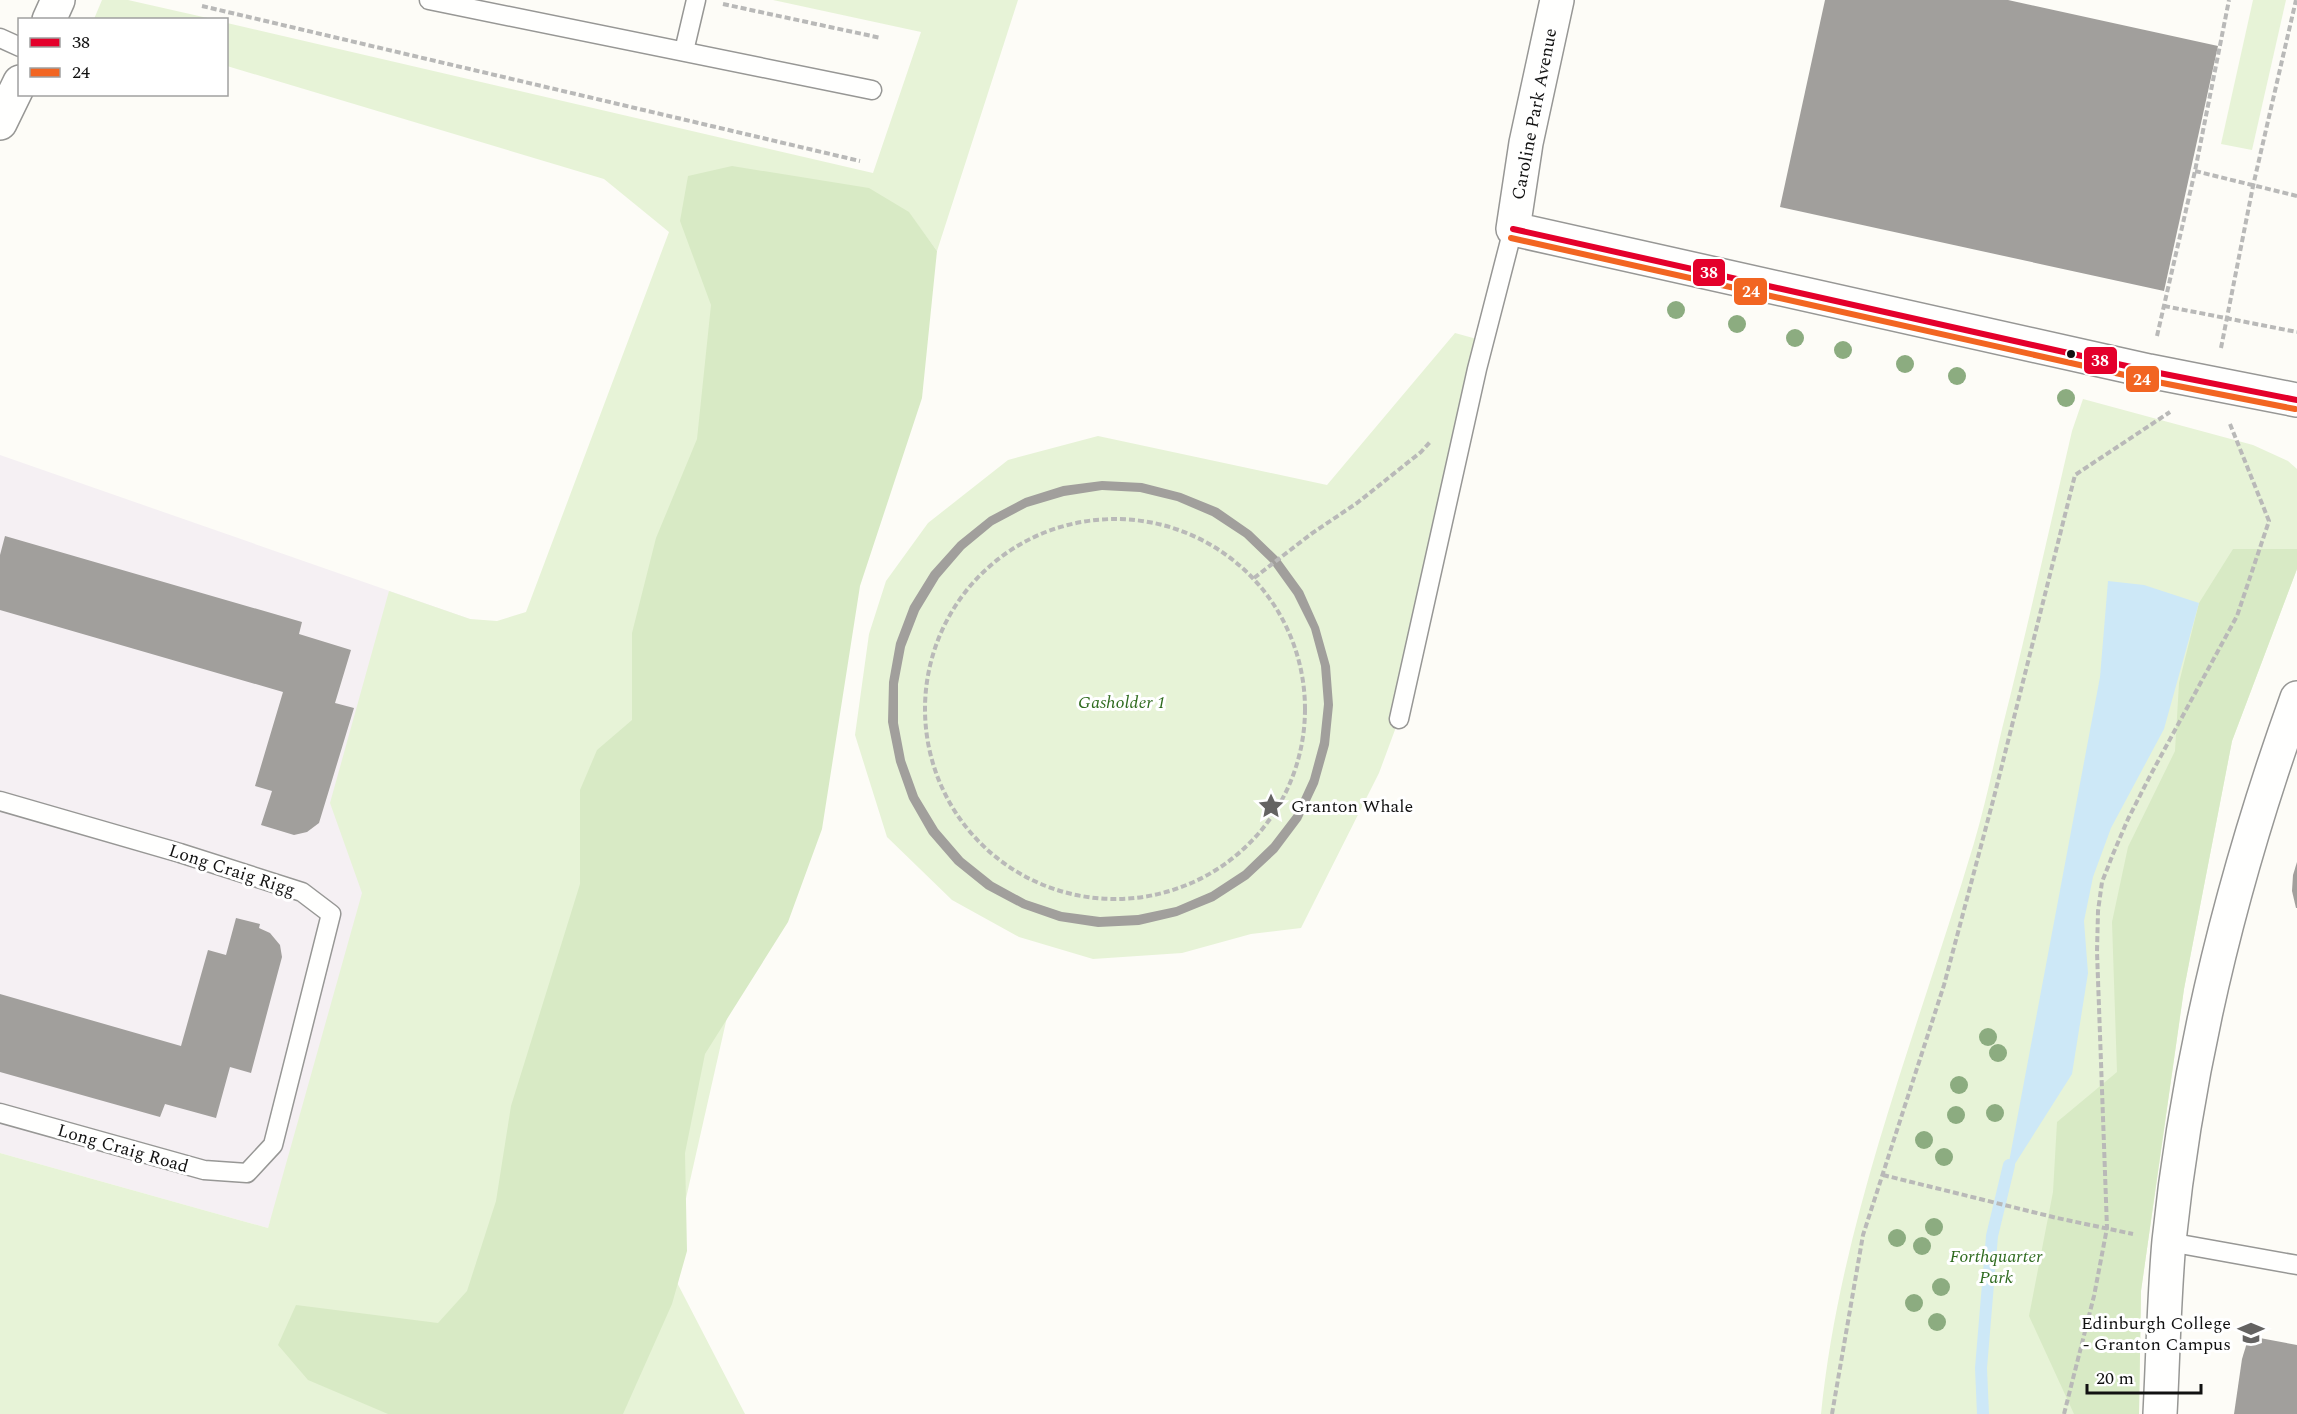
<svg xmlns="http://www.w3.org/2000/svg" width="2297" height="1414" font-family="Spectral,serif">
  <style>
    .industrial { fill: #f5f0f3 }
    .green { fill: #e7f3d7 }
    .forest { fill: #d8eac5 }
    .water { fill: #cde8f7 }
    .lines { fill: none; stroke-linecap: round; stroke-linejoin: round }
    .stream { stroke: #cde8f7; stroke-width: 12 }
    .building { fill: #a19f9c; fill-rule: evenodd }
    .lane-casing { stroke: #979795; stroke-width: 21 }
    .street-casing { stroke: #979795; stroke-width: 36 }
    .path { stroke: #b9b9b8; stroke-width: 4; stroke-dasharray: 6 3; stroke-linecap: butt }
    .lane { stroke: #fffffe; stroke-width: 18 }
    .street { stroke: #fffffe; stroke-width: 33 }
    .bus-1-casing { stroke: #fff; stroke-width: 10 }
    .bus-2-casing { stroke: #fff; stroke-width: 10 }
    .bus-1 { stroke: #e4002b; stroke-width: 6 }
    .bus-2 { stroke: #f26522; stroke-width: 6 }
    .tree { fill: #8cac80 }
    .bus-dot { fill: #111; stroke: #fff; stroke-width: 2 }
    .labels { text-anchor: middle; stroke-width: 6; stroke-linejoin: round; paint-order: stroke }
    .street-label { font-size: 18px; fill: #111; stroke: #fff }
    .park-label { font-size: 18px; font-style: italic; fill: #2f6b1f; stroke: #fff }
    .poi-label { font-size: 18px; fill: #111; stroke: #fff; text-anchor: start }
    .line-badge { stroke: #fff; stroke-width: 2 }
    .badge-label { font-size: 16px; text-anchor: middle; font-weight: bold; fill: #fff }
  </style>
  <rect width="100%" height="100%" fill="#fdfcf7"/>
  <path class="industrial" d="M0 455 470 619 268 1228 0 1153Z"/>
  <g class="green">
    <path d="M102 0H128L212 19H94Z"/>
    <path d="M773 0H1018L937 251 909 213 670 1269 745 1414H0V1153L268 1228 362 893 330 803 389 591 470 619 497 621 526 612 669 232 604 179 227 66V23L873 173 921 32Z"/>
    <path d="M2253 0H2286L2252 150 2221 144Z"/>
    <path d="M1455 333 1484 341 1399 719 1379 773 1301 928 1251 934 1182 953 1093 959 1019 937 952 900 887 837 855 735 869 634 886 581 928 523 1008 460 1098 436 1327 485Z"/>
    <path d="M2083 399 2253 445 2288 461 2297 469V569L2232 741 2184 989 2141 1291 2139 1414H1821C1841 1217 1918 1032 1974 843 1985 806 1993 767 2002 729 2027 630 2049 530 2072 431Z"/>
  </g>
  <g class="forest">
    <path d="M732 166 869 188 909 212 937 251 922 398 860 586 822 829 788 922 705 1054 685 1153 687 1251 672 1304 623 1414H388L308 1380 278 1345 296 1305 438 1323 467 1291 496 1201 511 1106 580 884V790L597 750 632 720V633L656 538 697 439 711 305 680 221 688 176Z"/>
    <path d="M2233 549H2297V569L2232 741 2184 989 2141 1291 2139 1414H2074L2029 1316 2053 1192 2057 1122 2117 1072 2112 922 2128 847 2175 751 2179 683 2199 603Z"/>
  </g>
  <path class="water" d="M2108 581 2144 585 2199 603 2164 729 2111 828 2093 877 2084 921 2088 973 2072 1074 2006 1178 2100 677Z"/>
  <g class="lines">
    <path class="stream" d="M1983 1414 1981 1368 1992 1236 2009 1165"/>
  </g>
  <g class="building">
    <path d="M1825 0H2008L2218 46 2164 291 1780 207Z"/>
    <path d="M1102 481 1142 483 1181 493 1218 508 1251 531 1279 558 1303 591 1319 627 1330 666 1333 705 1329 745 1318 784 1301 820 1277 852 1248 879 1214 901 1177 916 1139 925 1098 927 1059 921 1022 908 986 889 955 864 929 834 909 799 896 762 888 722 889 682 896 643 910 606 931 572 958 542 989 517 1025 498 1063 486ZM1102 490 1140 492 1177 501 1212 516 1244 537 1271 563 1294 595 1311 629 1321 666 1324 704 1320 742 1310 779 1294 814 1271 844 1243 871 1211 892 1176 907 1138 915 1100 917 1062 912 1026 900 993 882 963 858 938 829 918 796 905 760 898 723V684L905 647 919 611 939 578 964 549 993 525 1027 507 1064 496Z"/>
    <path d="M5 536 302 622 299 634 351 650 335 703 354 708 319 823 307 832 294 835 261 825 272 791 255 786 283 692 0 610V555Z"/>
    <path d="M2297 862V908H2296L2292 891 2293 875Z"/>
    <path d="M236 918 260 924 259 928 270 933 280 945 282 957 251 1073 230 1067 216 1118 165 1104 160 1117 0 1072V994L181 1046 208 950 226 955Z"/>
    <path d="M2249 1336 2297 1345V1414H2234L2242 1359Z"/>
  </g>
  <g class="lines">
    <g class="lane-casing">
      <g id="lane">
        <path d="M429 0 872 90"/>
        <path d="M0 38 20 47"/>
        <path d="M684 51 696 0"/>
        <path d="M1399 719 1477 369 1513 229"/>
        <path d="M0 801 180 853 302 892 331 914 273 1145 247 1173 204 1170 0 1113"/>
        <path d="M2169 1242 2297 1265"/>
      </g>
    </g>
    <g class="street-casing">
      <g id="street">
        <path d="M1557 0 1526 143 1513 229 2149 371 2297 400"/>
        <path d="M49 20 58 0"/>
        <path d="M0 123 20 82"/>
        <path d="M2160 1414C2163 1357 2164 1298 2169 1241 2188 1056 2234 873 2297 698"/>
      </g>
    </g>
    <g class="path">
      <path d="M723 4 881 38"/>
      <path d="M202 6 860 161"/>
      <path d="M2195 171 2297 196"/>
      <path d="M2164 306 2297 332"/>
      <path d="M2157 336 2195 171 2229 0"/>
      <path d="M2221 348 2253 186 2296 0"/>
      <circle cx="1115" cy="709" r="190"/>
      <path d="M1254 578 1311 534 1357 503 1421 452 1430 442"/>
      <path d="M1883 1175 2057 1218 2133 1234"/>
      <path d="M1832 1414 1863 1235 1944 985 1994 797 2075 475 2170 412"/>
      <path d="M2064 1414 2094 1296 2107 1228 2097 952 2098 911 2102 882 2113 854 2128 819 2150 776 2237 616 2269 521 2230 424"/>
    </g>
    <use href="#lane" class="lane"/>
    <use href="#street" class="street"/>
    <g class="bus-1-casing">
      <path id="bus-1" d="M1513 229 2149 371 2297 400"/>
    </g>
    <g class="bus-2-casing">
      <path id="bus-2" d="M1511 238 2147 380 2295 409"/>
    </g>
    <use href="#bus-1" class="bus-1"/>
    <use href="#bus-2" class="bus-2"/>
  </g>
  <g class="tree">
    <circle cx="1676" cy="310" r="9"/>
    <circle cx="1737" cy="324" r="9"/>
    <circle cx="1795" cy="338" r="9"/>
    <circle cx="1843" cy="350" r="9"/>
    <circle cx="1905" cy="364" r="9"/>
    <circle cx="1957" cy="376" r="9"/>
    <circle cx="2066" cy="398" r="9"/>
    <circle cx="1988" cy="1037" r="9"/>
    <circle cx="1998" cy="1053" r="9"/>
    <circle cx="1959" cy="1085" r="9"/>
    <circle cx="1995" cy="1113" r="9"/>
    <circle cx="1956" cy="1115" r="9"/>
    <circle cx="1924" cy="1140" r="9"/>
    <circle cx="1944" cy="1157" r="9"/>
    <circle cx="1934" cy="1227" r="9"/>
    <circle cx="1897" cy="1238" r="9"/>
    <circle cx="1922" cy="1246" r="9"/>
    <circle cx="1941" cy="1287" r="9"/>
    <circle cx="1914" cy="1303" r="9"/>
    <circle cx="1937" cy="1322" r="9"/>
  </g>
  <defs>
    <g id="sight-bare" transform="scale(2.07)"><path d="M0-6L1.8-2.2L6-1.7L2.9 1.2L3.7 5.4L0 3.3L-3.7 5.4L-2.9 1.2L-6-1.7L-1.8-2.2Z" fill="#646362" stroke="#fff" stroke-width="2.5" paint-order="stroke"/></g>
    <g id="university-bare" transform="scale(2.07)"><path d="M0-5L7-2L0 1L-7-2ZM-4 1L0 2.5L4 1V4Q0 6-4 4Z" fill="#646362" stroke="#fff" stroke-width="2.5" paint-order="stroke"/></g>
  </defs>
  <g fill-rule="evenodd">
    <use href="#sight-bare" x="1271" y="806"/>
    <use href="#university-bare" x="2251" y="1333"/>
  </g>
  <circle class="bus-dot" cx="2071" cy="354" r="5"/>
  <g class="labels">
    <g class="street-label">
      <text transform="translate(1534 114) rotate(-79)" y="6">Caroline Park Avenue</text>
      <text transform="translate(232 870) rotate(18)" y="6">Long Craig Rigg</text>
      <text transform="translate(123 1148) rotate(16)" y="6">Long Craig Road</text>
    </g>
    <g class="park-label">
      <text x="1122" y="708">Gasholder 1</text>
      <text x="1996" y="1262">Forthquarter<tspan x="1996" dy="21">Park</tspan></text>
    </g>
    <g class="poi-label">
      <text x="1291" y="812">Granton Whale</text>
      <text x="2231" y="1329" text-anchor="end">Edinburgh College<tspan x="2231" dy="21">- Granton Campus</tspan></text>
    </g>
  </g>
  <g class="line-badge">
    <rect x="1692" y="258" width="34" height="29" rx="6" fill="#e4002b"/>
    <rect x="1733" y="277" width="35" height="29" rx="6" fill="#f26522"/>
    <rect x="2083" y="346" width="35" height="29" rx="6" fill="#e4002b"/>
    <rect x="2125" y="365" width="35" height="28" rx="6" fill="#f26522"/>
  </g>
  <g class="badge-label">
    <text x="1709" y="278">38</text>
    <text x="1751" y="297">24</text>
    <text x="2100" y="366">38</text>
    <text x="2142" y="385">24</text>
  </g>
  <rect x="18" y="18" width="210" height="78" fill="#ffffff" stroke="#a0a0a0" stroke-width="1.5"/>
  <rect x="30" y="38" width="30" height="9" fill="#e4002b" stroke="#a0a0a0" stroke-width="1.5"/>
  <text x="72" y="48" font-size="18" fill="#111111">38</text>
  <rect x="30" y="68" width="30" height="9" fill="#f26522" stroke="#a0a0a0" stroke-width="1.5"/>
  <text x="72" y="78" font-size="18" fill="#111111">24</text>
  <path d="M2087 1384v9h114v-9" fill="none" stroke="#111111" stroke-width="3"/>
  <text x="2096" y="1384" font-size="18" fill="#111111" stroke="#ffffff" stroke-width="4.5" paint-order="stroke">20 m</text>
</svg>
